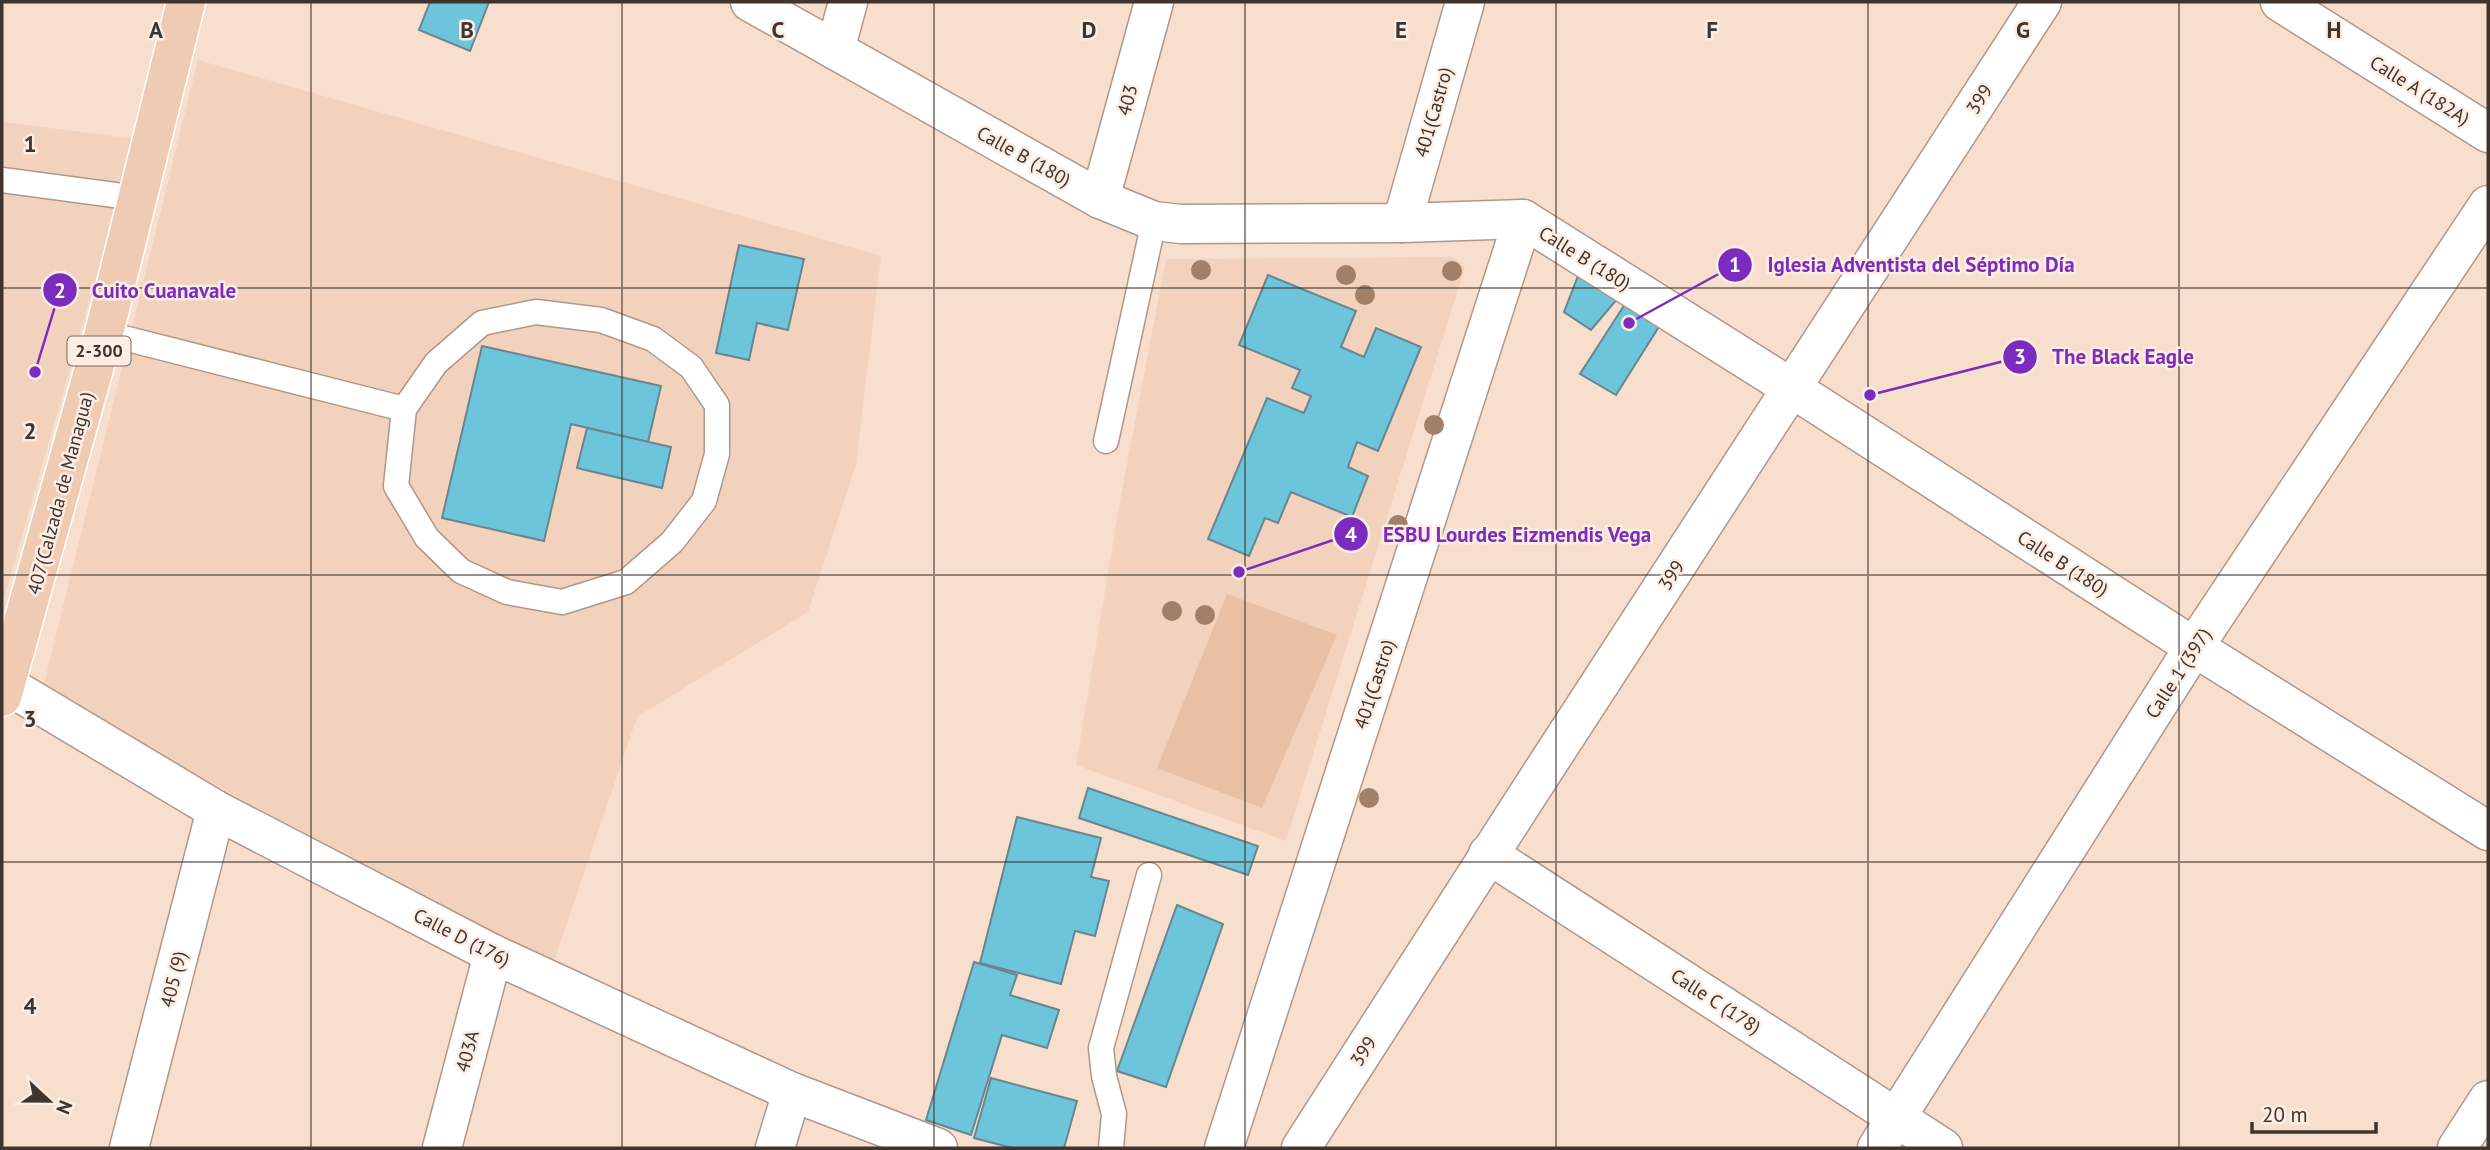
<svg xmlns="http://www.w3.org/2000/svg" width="2490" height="1150" font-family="'PT Sans',sans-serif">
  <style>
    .built { fill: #f2d2bd }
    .green { fill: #eac0a5 }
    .building { fill: #6cc5db; stroke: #68868f; stroke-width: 2 }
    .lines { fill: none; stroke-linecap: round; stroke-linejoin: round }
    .service-casing { stroke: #b09788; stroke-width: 27 }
    .minor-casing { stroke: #b09788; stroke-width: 41 }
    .primary-casing { stroke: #fff; stroke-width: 41 }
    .service { stroke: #fff; stroke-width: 24 }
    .minor { stroke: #fff; stroke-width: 38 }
    .primary { stroke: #f0cbb3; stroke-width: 38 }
    .tree { fill: #a27f67 }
    .grid { fill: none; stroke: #3f352e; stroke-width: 2; stroke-opacity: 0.55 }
    .labels { text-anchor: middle; stroke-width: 5; stroke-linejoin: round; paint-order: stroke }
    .shield { fill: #fdede3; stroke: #786c64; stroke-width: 2 }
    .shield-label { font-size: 18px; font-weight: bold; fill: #3f352e }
    .street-label { font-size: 19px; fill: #3f352e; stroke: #fdede3 }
    .grid-label { font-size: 23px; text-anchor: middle; font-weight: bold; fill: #3f352e; stroke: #fdede3; stroke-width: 5; stroke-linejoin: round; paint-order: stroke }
    .leader { fill: none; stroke: #7b2cbf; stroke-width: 2.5 }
    .callout-dot { fill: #7b2cbf; stroke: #fdede3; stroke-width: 2.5 }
    .mark-label { font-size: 21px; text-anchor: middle; font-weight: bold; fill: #fff }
    .callout-label { font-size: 21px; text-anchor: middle; font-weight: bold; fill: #7b2cbf; stroke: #fdede3; stroke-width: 5; stroke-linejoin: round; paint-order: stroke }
  </style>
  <rect width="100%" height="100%" fill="#f8decd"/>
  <g class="built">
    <path d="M198 60 881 256 856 464 808 612 637 717 550 973 43 688Z"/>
    <path d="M2 122 136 139 2 605Z"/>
    <path d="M1453 257 1465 267 1286 841 1076 765 1120 501 1166 259Z"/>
  </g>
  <path class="green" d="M1227 594 1337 635 1262 808 1157 768Z"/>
  <g class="building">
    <path d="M430 2H489L470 51 419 30Z"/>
    <path d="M739 245 804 259 788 330 757 323 749 360 716 353Z"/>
    <path d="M1268 275 1356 311 1341 347 1364 357 1376 328 1421 347 1378 451 1357 442 1348 467 1368 476 1352 517 1291 492 1278 523 1265 518 1249 556 1208 539 1267 398 1304 413 1311 396 1292 388 1300 370 1239 345Z"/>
    <path d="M1578 276 1618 298 1591 330 1564 312Z"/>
    <path d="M1625 304 1660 325 1616 395 1580 374Z"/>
    <path d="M482 346 661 386 648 442 571 424 544 541 442 518Z"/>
    <path d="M587 428 671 447 662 488 577 468Z"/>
    <path d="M1088 788 1258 846 1248 875 1079 818Z"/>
    <path d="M1017 817 1101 838 1091 877 1109 881 1095 936 1075 931 1061 984 980 963Z"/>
    <path d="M1177 905 1223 924 1166 1087 1117 1071Z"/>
    <path d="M974 962 1017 975 1010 995 1059 1010 1047 1048 1002 1035 971 1135 926 1120Z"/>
    <path d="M991 1078 1077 1101 1064 1148H1012L974 1138Z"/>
  </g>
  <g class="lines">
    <g class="service-casing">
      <g id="service">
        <path d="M2 180 137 198"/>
        <path d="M104 333 404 409 396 486 427 538 461 571 507 592 562 602 626 582 672 542 704 501 717 454V405L691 367 653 339 601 320 536 312 482 323 436 363 404 409"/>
        <path d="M1106 441 1154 221"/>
        <path d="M1111 1148 1114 1114 1104 1076 1101 1048 1149 875"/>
      </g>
    </g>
    <g class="minor-casing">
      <g id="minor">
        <path d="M750 2 1100 199 1154 221 1181 224 1402 223 1523 219 1793 389 2194 647 2488 831"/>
        <path d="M2280 2 2488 133"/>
        <path d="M835 50 848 2"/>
        <path d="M1100 199 1154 2"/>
        <path d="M1402 223 1465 2"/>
        <path d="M7 685 216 810 493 954 792 1092 938 1148"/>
        <path d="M1488 854 1943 1148"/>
        <path d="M129 1148 216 810"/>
        <path d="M442 1148 493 954"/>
        <path d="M775 1148 792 1092"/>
        <path d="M1224 1148 1523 219"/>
        <path d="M1301 1148C1545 764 1796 384 2042 2"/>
        <path d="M1877 1148 2194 647 2488 205"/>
        <path d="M2457 1148 2488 1100"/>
      </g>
    </g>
    <g class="primary-casing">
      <path id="primary" d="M2 697 104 333 186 2"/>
    </g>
    <use href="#service" class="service"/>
    <use href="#minor" class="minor"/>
    <use href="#primary" class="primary"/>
  </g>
  <g class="tree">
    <circle cx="1201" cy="270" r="10"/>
    <circle cx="1452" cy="271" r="10"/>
    <circle cx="1346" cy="275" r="10"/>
    <circle cx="1365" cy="295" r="10"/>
    <circle cx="1434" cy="425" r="10"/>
    <circle cx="1398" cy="525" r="10"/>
    <circle cx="1172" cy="611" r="10"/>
    <circle cx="1205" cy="615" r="10"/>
    <circle cx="1369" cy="798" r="10"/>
  </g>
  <path class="grid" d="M311 2V1148M622 2V1148M934 2V1148M1245 2V1148M1556 2V1148M1868 2V1148M2179 2V1148M2 288H2488M2 575H2488M2 862H2488"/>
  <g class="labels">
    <rect class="shield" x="67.5" y="336.5" width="63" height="29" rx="5"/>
    <g class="shield-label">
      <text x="99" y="357">2-300</text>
    </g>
    <g class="street-label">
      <text transform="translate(2420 90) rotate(32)" y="7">Calle A (182A)</text>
      <text transform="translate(1979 99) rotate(-57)" y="7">399</text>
      <text transform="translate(1127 100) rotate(-75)" y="7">403</text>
      <text transform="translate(1433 112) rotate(-74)" y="7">401(Castro)</text>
      <text transform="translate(1024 156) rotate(29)" y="7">Calle B (180)</text>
      <text transform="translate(1585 258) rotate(32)" y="7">Calle B (180)</text>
      <text transform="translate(60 493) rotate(-75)" y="7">407(Calzada de Managua)</text>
      <text transform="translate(2063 563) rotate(33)" y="7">Calle B (180)</text>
      <text transform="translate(1671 575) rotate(-57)" y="7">399</text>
      <text transform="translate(2178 673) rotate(-57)" y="7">Calle 1 (397)</text>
      <text transform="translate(1374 684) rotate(-72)" y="7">401(Castro)</text>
      <text transform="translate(462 937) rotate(27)" y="7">Calle D (176)</text>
      <text transform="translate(173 979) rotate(-76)" y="7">405 (9)</text>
      <text transform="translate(1716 1001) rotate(33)" y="7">Calle C (178)</text>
      <text transform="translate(467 1051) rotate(-75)" y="7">403A</text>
      <text transform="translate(1363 1051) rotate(-57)" y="7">399</text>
    </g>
  </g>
  <g class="grid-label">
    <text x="156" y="38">A</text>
    <text x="467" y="38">B</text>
    <text x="778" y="38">C</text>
    <text x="1089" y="38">D</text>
    <text x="1401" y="38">E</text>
    <text x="1712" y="38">F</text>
    <text x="2023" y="38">G</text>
    <text x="2334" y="38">H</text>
    <text x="30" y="152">1</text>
    <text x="30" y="439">2</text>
    <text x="30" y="727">3</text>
    <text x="30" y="1014">4</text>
  </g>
  <path class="leader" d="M1629 323L1735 265M35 372L60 290M1870 395L2020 357M1239 572L1351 534"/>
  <g class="callout-dot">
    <circle cx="1629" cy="323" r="7"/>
    <circle cx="35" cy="372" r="7"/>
    <circle cx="1870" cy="395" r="7"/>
    <circle cx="1239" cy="572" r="7"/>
    <circle cx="1735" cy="265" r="18"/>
    <circle cx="60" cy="290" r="18"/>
    <circle cx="2020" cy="357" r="18"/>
    <circle cx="1351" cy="534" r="18"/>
  </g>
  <g class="mark-label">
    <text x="1735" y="272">1</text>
    <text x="60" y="298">2</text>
    <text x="2020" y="364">3</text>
    <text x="1351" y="542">4</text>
  </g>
  <g class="callout-label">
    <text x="1921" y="272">Iglesia Adventista del Séptimo Día</text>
    <text x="164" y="298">Cuito Cuanavale</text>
    <text x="2123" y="364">The Black Eagle</text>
    <text x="1517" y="542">ESBU Lourdes Eizmendis Vega</text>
  </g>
  <rect width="2490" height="1150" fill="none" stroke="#3f352e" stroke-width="7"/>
  <g transform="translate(49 1101) rotate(112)" stroke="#fdede3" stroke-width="5" paint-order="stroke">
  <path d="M0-5L12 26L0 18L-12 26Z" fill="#3f352e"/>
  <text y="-10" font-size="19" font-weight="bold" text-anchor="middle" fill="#3f352e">N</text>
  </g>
  <path d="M2252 1122v10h124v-10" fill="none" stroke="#3f352e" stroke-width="3.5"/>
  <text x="2262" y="1122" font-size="21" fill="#3f352e" stroke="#fdede3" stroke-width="5" paint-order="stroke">20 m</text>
</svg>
